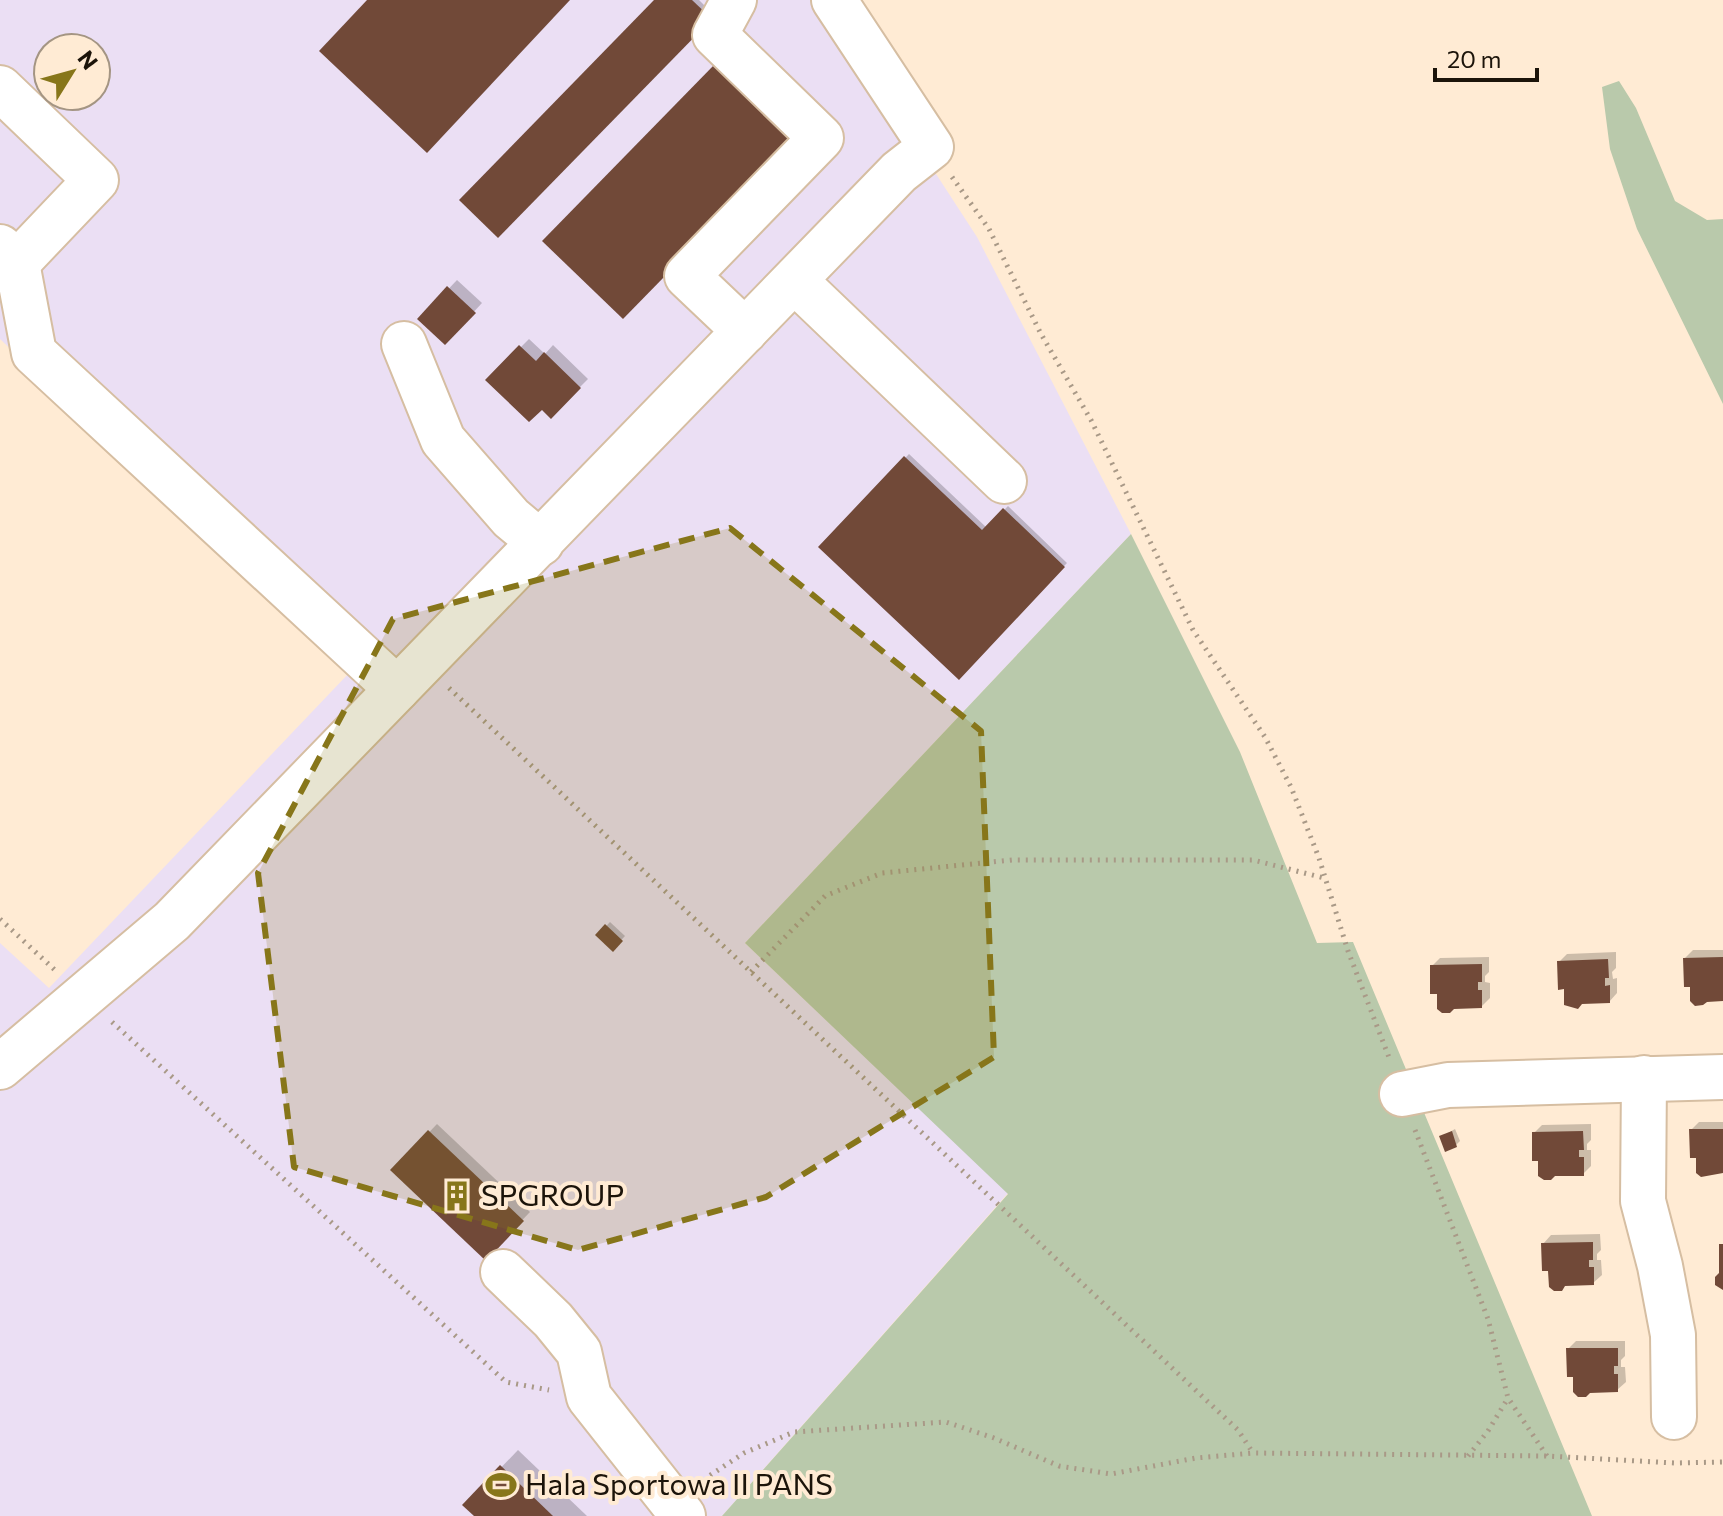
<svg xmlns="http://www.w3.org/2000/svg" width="1723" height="1516" font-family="Commissioner,sans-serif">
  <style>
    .commercial { fill: #ebdff4; fill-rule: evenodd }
    .green { fill: #b9c9ab }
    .shadow { fill: #0003 }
    .building { fill: #714938 }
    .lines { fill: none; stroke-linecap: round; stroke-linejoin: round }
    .minor-casing { stroke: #d6bea2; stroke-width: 48 }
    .path { stroke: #a99987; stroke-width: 5; stroke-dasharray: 2 6; stroke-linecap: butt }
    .minor { stroke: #fff; stroke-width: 44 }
    .marked { fill: #87761a; fill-opacity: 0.2; stroke: #87761a; stroke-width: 6; stroke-dasharray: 16 10; stroke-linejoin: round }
    .labels { text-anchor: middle; stroke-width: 8; stroke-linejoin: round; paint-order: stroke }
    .poi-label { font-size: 30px; fill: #1c140a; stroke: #ffebd4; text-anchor: start }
  </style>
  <rect width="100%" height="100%" fill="#ffebd4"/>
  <path class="commercial" d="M0 0H823L977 237 1131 534 745 943 1008 1193 722 1516H0V943L49 988 350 672 0 339ZM48 48H96V96H48Z"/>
  <g class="green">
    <path d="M1619 81 1636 108 1675 201 1707 220 1723 219V404L1637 229 1610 149 1602 87Z"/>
    <path d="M1131 534 1240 752 1317 943 1353 942 1592 1516H722L1008 1194 745 943Z"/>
  </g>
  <g class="shadow">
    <path d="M657 0H699L713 14Z"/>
    <path d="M457 280 482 303 445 343 420 319Z"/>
    <path d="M529 339 545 354 553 345 588 379 551 416 542 407 488 380Z"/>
    <path d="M909 454 987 528 1008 506 1067 563 959 677 821 547Z"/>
    <path d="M610 922 625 936 613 949 598 935Z"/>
    <path d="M1693 950H1723V999L1685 958Z"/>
    <path d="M1616 952V968L1612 972 1613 979 1617 978V993L1609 1002 1566 987 1559 962 1567 954Z"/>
    <path d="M1489 957V972L1485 976V982L1490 983V998L1482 1006 1439 992 1432 966 1440 958Z"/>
    <path d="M1699 1122H1723V1171L1698 1156 1691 1130Z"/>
    <path d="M437 1124 530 1212 486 1258 393 1170Z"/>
    <path d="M1591 1124V1140L1587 1144V1150H1591V1166L1583 1174 1534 1133 1542 1125Z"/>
    <path d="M1455 1129 1460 1141 1456 1145 1441 1137Z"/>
    <path d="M1600 1234 1601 1250 1597 1254V1260H1601L1602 1275 1593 1283 1543 1244 1551 1235Z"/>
    <path d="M1576 1341H1625V1356L1621 1360V1367H1625L1626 1382 1617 1390 1575 1375 1568 1349Z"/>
    <path d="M518 1450 587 1516H477L465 1505Z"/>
  </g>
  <g class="building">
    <path d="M367 0H570L427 153 319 51Z"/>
    <path d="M654 0H692L712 19 498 238 459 200Z"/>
    <path d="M714 65 795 143 623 319 542 241Z"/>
    <path d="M447 286 476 313 445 345 417 319Z"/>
    <path d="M519 345 536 361 544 352 581 388 551 419 542 410 529 422 485 380Z"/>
    <path d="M904 456 982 530 1003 508 1065 567 959 680 818 547Z"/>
    <path d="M605 924 623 941 613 952 595 935Z"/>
    <path d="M1723 957V1001L1707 1002 1703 1005 1695 1006 1690 1001V987H1684L1683 958Z"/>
    <path d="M1608 959 1609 978H1605V986L1610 985V1003L1582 1004 1578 1009 1564 1005V989L1558 990 1557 961Z"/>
    <path d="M1482 964V982H1478V990H1482V1008L1454 1009 1450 1013H1442L1437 1009V994H1430V965Z"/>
    <path d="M1689 1129H1723V1173L1701 1177 1696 1173V1158H1690Z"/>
    <path d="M428 1130 524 1221 486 1261 390 1170Z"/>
    <path d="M1452 1131 1457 1147 1445 1152 1439 1136Z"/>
    <path d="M1583 1131 1584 1150H1579V1157H1584V1176H1555L1551 1180H1544L1538 1176V1161H1532V1132Z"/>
    <path d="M1593 1242V1260H1589V1267H1594V1285L1565 1286 1562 1291H1554L1549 1287 1548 1271H1542L1541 1243Z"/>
    <path d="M1719 1244H1723V1290L1715 1285V1277L1719 1273Z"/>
    <path d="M1566 1348H1618V1366H1614V1374H1618V1392L1590 1393 1586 1397H1578L1573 1392V1377H1567Z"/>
    <path d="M500 1465 553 1516H474L462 1505Z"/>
  </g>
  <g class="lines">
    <g class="minor-casing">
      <g id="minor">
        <path d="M734 0 715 35 821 138 687 276 745 331"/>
        <path d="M0 88 96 180 17 263"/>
        <path d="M0 247 17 263 34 353 397 689"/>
        <path d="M795 281 1004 481"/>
        <path d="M404 344 443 440 511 518 541 543"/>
        <path d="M0 1067 172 921 899 172 931 147 834 0"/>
        <path d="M1644 1078 1643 1201 1660 1266 1673 1335 1674 1417"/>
        <path d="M1402 1094 1448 1085 1723 1077"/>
        <path d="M503 1272 553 1320 579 1352 589 1397 683 1516"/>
      </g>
    </g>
    <g class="path">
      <path d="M952 177 989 229 1041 334 1091 420 1193 630 1265 737 1291 787 1319 858 1348 951 1390 1060"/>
      <path d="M449 688 1238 1430 1253 1453"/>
      <path d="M0 919 57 972"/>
      <path d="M751 972 825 896 882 873 1012 860H1253L1324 878"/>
      <path d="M112 1022 506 1382 549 1390"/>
      <path d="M1415 1130 1488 1319 1508 1398 1547 1456"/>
      <path d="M1468 1456 1488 1431 1508 1398"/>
      <path d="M706 1482 709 1476 744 1453 794 1432 946 1422 994 1438 1059 1466 1111 1474 1196 1458 1253 1453 1547 1456 1675 1463 1723 1462"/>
    </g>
    <use href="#minor" class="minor"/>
  </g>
  <path class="marked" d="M730 528 981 731 994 1057 766 1197 578 1250 294 1167 258 873 393 619Z"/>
  <defs>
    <g id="building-bare" transform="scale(2.4)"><path d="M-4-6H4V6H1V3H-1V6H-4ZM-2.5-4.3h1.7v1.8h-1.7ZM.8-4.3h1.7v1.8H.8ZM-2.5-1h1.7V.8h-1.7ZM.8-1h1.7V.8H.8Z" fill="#87761a" stroke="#ffebd4" stroke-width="2.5" paint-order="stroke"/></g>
    <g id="stadium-bare" transform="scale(2.4)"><path d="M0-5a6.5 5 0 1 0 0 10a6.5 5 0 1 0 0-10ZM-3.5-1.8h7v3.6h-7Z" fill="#87761a" stroke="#ffebd4" stroke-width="2.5" paint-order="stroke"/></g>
  </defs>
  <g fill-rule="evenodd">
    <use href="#building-bare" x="457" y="1196"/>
    <use href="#stadium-bare" x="501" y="1485"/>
  </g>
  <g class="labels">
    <g class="poi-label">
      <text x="481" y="1206">SPGROUP</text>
      <text x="525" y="1495">Hala Sportowa II PANS</text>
    </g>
  </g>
  <g transform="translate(72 72) rotate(53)"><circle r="38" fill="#ffebd4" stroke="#a49583" stroke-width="2"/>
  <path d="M0-6L14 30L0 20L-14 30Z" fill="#87761a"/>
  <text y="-12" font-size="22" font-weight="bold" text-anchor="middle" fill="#1c140a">N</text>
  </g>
  <path d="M1435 68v12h102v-12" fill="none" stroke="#1c140a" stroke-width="4"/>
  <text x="1447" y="68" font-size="24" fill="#1c140a" stroke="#ffebd4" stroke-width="6" paint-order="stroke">20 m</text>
</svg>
